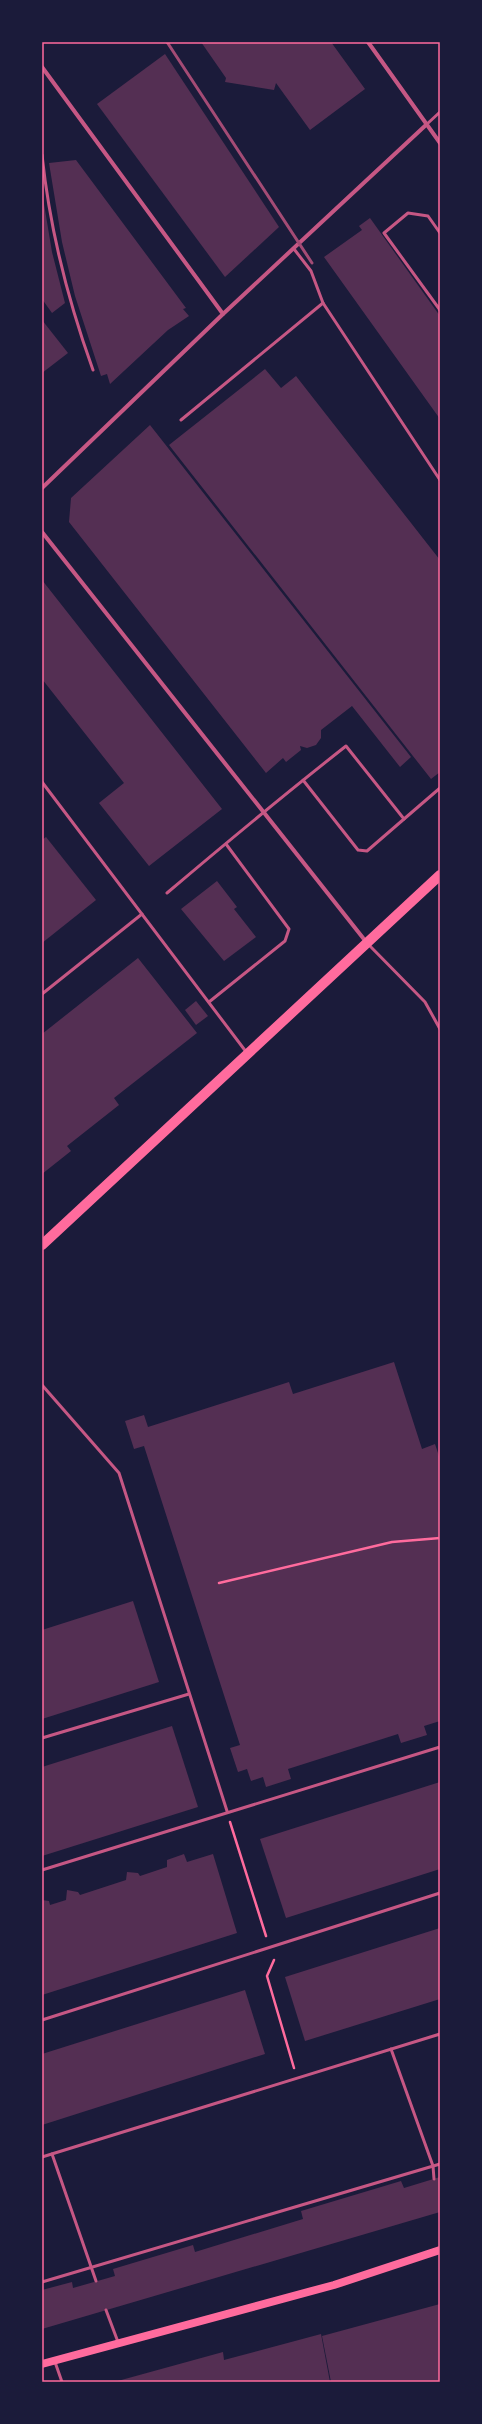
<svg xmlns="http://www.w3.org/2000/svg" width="482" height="2424" font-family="Spectral,serif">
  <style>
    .building { fill: #542f53 }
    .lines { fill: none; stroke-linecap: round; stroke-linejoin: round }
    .path { stroke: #ff6b9d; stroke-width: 2.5 }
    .service { stroke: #c65784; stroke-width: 3 }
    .minor { stroke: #c65784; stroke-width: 4 }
    .secondary { stroke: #ff6b9d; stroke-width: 8 }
    .primary { stroke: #ff6b9d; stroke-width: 10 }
    .rail { stroke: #a44b75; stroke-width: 3 }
    .neatline { fill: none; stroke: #ff6b9d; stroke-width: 1.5 }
  </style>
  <rect width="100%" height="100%" fill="#1b1b3a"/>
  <g class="building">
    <path d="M201 42H331L365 89 310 130 276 83 274 90 225 82 226 78Z"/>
    <path d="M165 54 279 227 225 277 97 104Z"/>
    <path d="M76 160 186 308 183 309 189 316 168 330 110 384 107 374 101 376 75 296 62 242 49 163Z"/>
    <path d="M43 198 52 252 65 303 52 313 42 299Z"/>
    <path d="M370 218 440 316V419L324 257 362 230 359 226Z"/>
    <path d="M42 320 68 353 42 373Z"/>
    <path d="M265 369 281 388 296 376 440 560V772L431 779 169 445Z"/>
    <path d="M150 425 411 757 400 767 352 706 321 730V738L316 745 307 748 300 746 301 750 286 762 283 758 266 773 69 522 71 498Z"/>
    <path d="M42 580 222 809 149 866 99 803 124 783 42 679Z"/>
    <path d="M46 837 96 900 42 943V840Z"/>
    <path d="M217 881 237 907 234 909 256 937 224 961 181 909Z"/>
    <path d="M138 958 197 1033 114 1098 119 1105 67 1146 71 1151 42 1174V1034Z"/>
    <path d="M196 1001 208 1016 196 1025 185 1010Z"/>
    <path d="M394 1362 422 1449 435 1444 440 1459V1721L424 1726 427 1735 401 1743 398 1734 288 1769 291 1779 266 1787 263 1777 251 1781 247 1769 238 1772 230 1748 240 1745 144 1446 134 1449 125 1421 144 1415 148 1427 289 1382 293 1394Z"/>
    <path d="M133 1601 159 1682 42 1719V1630Z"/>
    <path d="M172 1726 198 1807 42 1856V1767Z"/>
    <path d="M440 1782V1869L286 1918 260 1839Z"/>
    <path d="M184 1854 187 1862 213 1854 237 1933 42 1995V1900L49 1901 50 1905 66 1900 67 1890 78 1892 80 1895 126 1880 127 1872 138 1873 140 1876 167 1867V1860Z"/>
    <path d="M440 1928V1999L305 2041 285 1977Z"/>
    <path d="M245 1990 265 2054 42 2125V2054Z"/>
    <path d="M440 2177V2212L42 2329V2290L72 2282 73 2288 115 2276 113 2269 193 2245 195 2252 303 2219 301 2211 401 2181 404 2188Z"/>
    <path d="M440 2304V2382H331L322 2336Z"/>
    <path d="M321 2334 330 2382H114L223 2352 224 2360Z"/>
  </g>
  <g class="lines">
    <g class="path">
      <path d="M219 1583 392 1542 440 1538"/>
      <path d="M230 1822 266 1936"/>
      <path d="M274 1960 267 1976 294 2068"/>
    </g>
    <g class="service">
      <path d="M427 124 440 112"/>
      <path d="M42 155C50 231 67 298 93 370"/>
      <path d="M440 233 428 216 408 213 384 233 440 310"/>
      <path d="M294 249 311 271 323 303 440 480"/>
      <path d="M181 420 323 303"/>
      <path d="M42 782 247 1053"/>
      <path d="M404 819 440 788"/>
      <path d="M167 893C226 843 285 794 346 746L404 819 367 851 358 850 303 780"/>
      <path d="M368 944 425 1002 440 1029"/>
      <path d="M42 994 142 914"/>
      <path d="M209 1002 285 941 289 929 226 844"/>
      <path d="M42 1385 119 1473 227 1811"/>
      <path d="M42 1738 189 1694"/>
      <path d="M42 1870 440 1747"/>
      <path d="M42 2020 440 1893"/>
      <path d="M391 2049 433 2166 434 2179"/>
      <path d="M52 2154 96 2281"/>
      <path d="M42 2157 440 2034"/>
      <path d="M42 2282 440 2164"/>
      <path d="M106 2310 118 2342"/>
      <path d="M55 2362 62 2382"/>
    </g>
    <g class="minor">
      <path d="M368 42 440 143"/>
      <path d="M42 67 223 314"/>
      <path d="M42 488 223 314 427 124"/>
      <path d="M42 532 367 943"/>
    </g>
    <path class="secondary" d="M42 2364 334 2285 440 2250"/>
    <path class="primary" d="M42 1245 440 875"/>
    <path class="rail" d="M167 42 312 263"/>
  </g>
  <rect width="482" height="2424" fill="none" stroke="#1b1b3a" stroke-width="86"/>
  <rect x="43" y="43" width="396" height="2338" class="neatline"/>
</svg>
